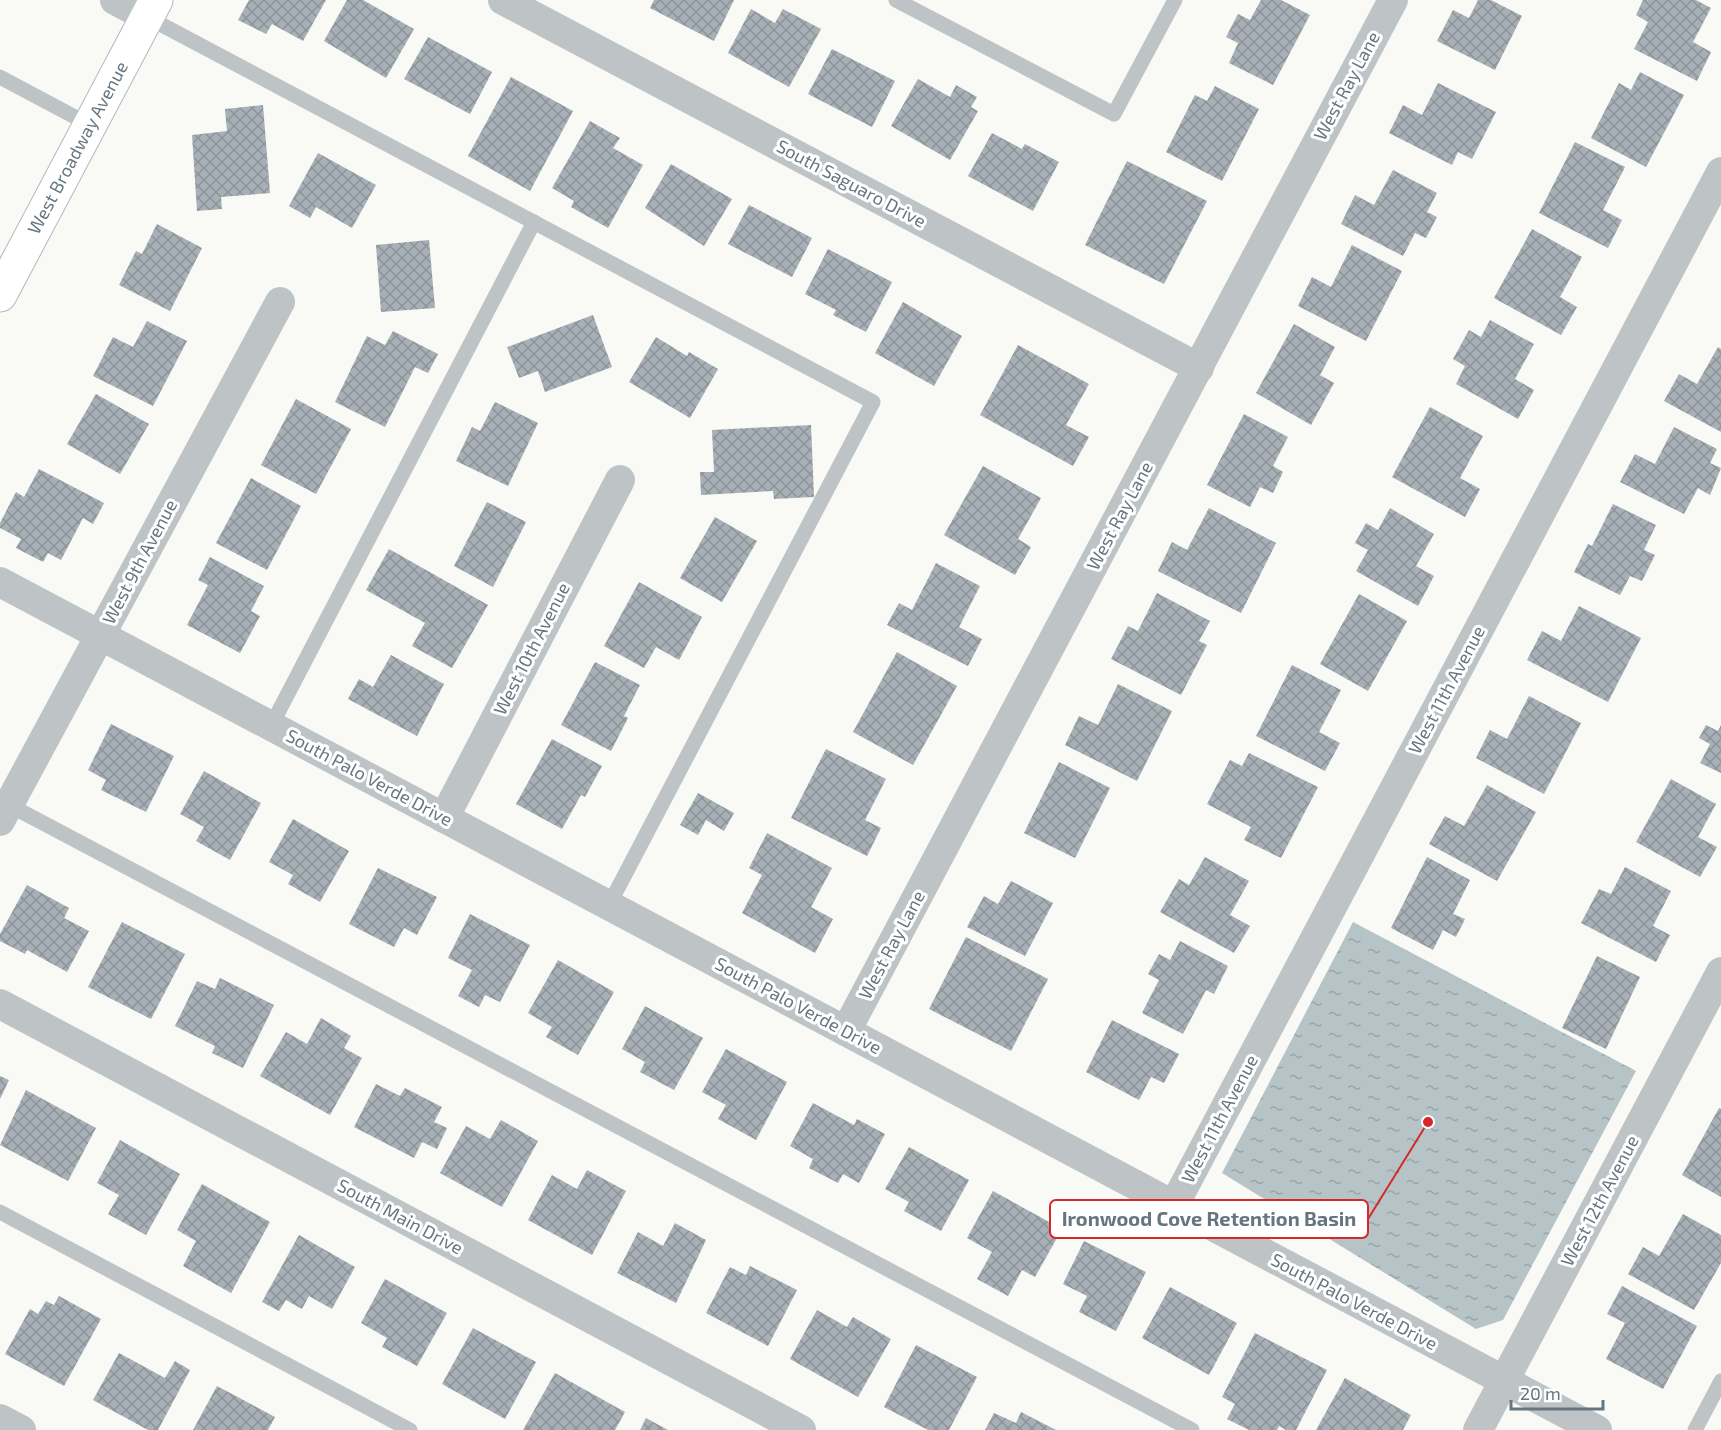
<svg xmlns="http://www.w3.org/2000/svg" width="1721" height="1430" font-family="'Exo 2',sans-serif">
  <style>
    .water { fill: url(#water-ripples) }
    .building { fill: url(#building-cross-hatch) }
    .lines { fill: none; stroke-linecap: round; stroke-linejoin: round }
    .secondary-casing { stroke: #b3b9bd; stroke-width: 35 }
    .service { stroke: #bec3c6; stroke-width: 15 }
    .minor { stroke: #bec3c6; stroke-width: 30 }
    .secondary { stroke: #fff; stroke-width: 33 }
    .labels { text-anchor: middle; stroke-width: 6; stroke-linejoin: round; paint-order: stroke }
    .street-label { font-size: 18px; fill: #657680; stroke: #fff }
    .leader { fill: none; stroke: #d62828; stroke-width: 2 }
    .callout-dot { fill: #d62828; stroke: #fff; stroke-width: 2 }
    .callout { fill: #fff; stroke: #d62828; stroke-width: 2 }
    .callout-label { font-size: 20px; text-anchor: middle; font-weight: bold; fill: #657680 }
  </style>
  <defs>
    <pattern id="water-ripples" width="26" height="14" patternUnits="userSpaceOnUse" patternTransform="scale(1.5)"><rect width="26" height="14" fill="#b7c4c7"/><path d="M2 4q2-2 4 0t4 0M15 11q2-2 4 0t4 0" fill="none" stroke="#98a4a7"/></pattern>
    <pattern id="building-cross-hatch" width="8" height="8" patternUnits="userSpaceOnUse" patternTransform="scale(1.5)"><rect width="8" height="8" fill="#a7b0b6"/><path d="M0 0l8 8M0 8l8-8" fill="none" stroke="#8c9499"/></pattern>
  </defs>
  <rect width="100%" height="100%" fill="#f9f9f6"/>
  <path class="water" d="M1353 922 1636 1071 1503 1320 1476 1329 1222 1173Z"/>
  <g class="building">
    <path d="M249 0H326L303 41 272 24 266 34 238 20Z"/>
    <path d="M347 0H363L414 29 386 78 324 41Z"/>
    <path d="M654 0H734L714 41 650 8Z"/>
    <path d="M1261 0H1281L1310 15 1273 85 1229 63 1238 43 1226 37 1238 14 1250 20Z"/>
    <path d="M1478 0H1491L1522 16 1495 70 1437 41 1453 10 1469 18Z"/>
    <path d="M1643 0H1696L1711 8 1693 42 1711 52 1697 81 1634 49 1648 22 1636 15Z"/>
    <path d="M751 9 775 23 783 9 821 29 789 87 728 53Z"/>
    <path d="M428 37 492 72 470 114 404 79Z"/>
    <path d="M832 49 895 81 872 127 808 94Z"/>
    <path d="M1640 72 1684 95 1646 167 1591 138 1619 83 1631 90Z"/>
    <path d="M511 77 573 111 530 191 468 156Z"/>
    <path d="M918 79 950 97 956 85 977 97 971 107 978 111 950 160 891 126Z"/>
    <path d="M1438 83 1496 112 1472 159 1458 152 1452 165 1389 133 1403 105 1422 115Z"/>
    <path d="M1215 86 1259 109 1222 181 1166 152 1195 95 1207 101Z"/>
    <path d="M263 105 270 193 221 197 222 209 197 211 192 135 227 131 225 109Z"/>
    <path d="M590 121 620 138 613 148 643 165 608 228 571 207 574 201 552 188Z"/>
    <path d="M992 133 1022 149 1025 144 1059 162 1033 211 968 176Z"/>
    <path d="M1575 142 1625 167 1603 210 1622 220 1608 248 1539 213Z"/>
    <path d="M318 153 376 185 352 228 316 207 310 218 289 206Z"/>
    <path d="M1127 161 1207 201 1164 284 1085 245Z"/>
    <path d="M671 164 732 199 704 246 645 208Z"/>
    <path d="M1393 170 1437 193 1427 212 1437 217 1426 238 1415 233 1403 256 1341 224 1355 195 1374 205Z"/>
    <path d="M749 205 812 238 792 277 728 244Z"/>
    <path d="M157 224 202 248 170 311 119 285 136 251 142 254Z"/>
    <path d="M1532 229 1582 257 1560 297 1577 307 1561 335 1494 298Z"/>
    <path d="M429 240 435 308 381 312 376 245Z"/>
    <path d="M1352 245 1402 271 1366 341 1298 306 1312 277 1331 287Z"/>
    <path d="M828 249 892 282 866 332 833 315 836 310 805 294Z"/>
    <path d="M903 302 962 336 934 386 875 353Z"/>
    <path d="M593 315 612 367 545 392 538 371 519 378 507 347Z"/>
    <path d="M1490 320 1534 344 1515 379 1534 390 1518 419 1456 384 1465 366 1453 359 1469 330 1481 337Z"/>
    <path d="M147 321 187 341 153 406 93 376 113 337 133 347Z"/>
    <path d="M1294 324 1335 347 1320 375 1334 383 1311 425 1256 393Z"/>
    <path d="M393 331 438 354 428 373 415 367 385 427 335 402 367 336 385 345Z"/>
    <path d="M656 337 687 356 689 352 718 369 690 418 629 382Z"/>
    <path d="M1018 345 1089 384 1066 425 1089 437 1073 466 980 415Z"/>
    <path d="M1718 347 1721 349V432L1664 401 1679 374 1697 384Z"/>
    <path d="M96 394 149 424 120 474 67 444Z"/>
    <path d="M296 399 351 429 316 494 261 465Z"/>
    <path d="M495 402 538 423 508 486 456 461 472 427 480 431Z"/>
    <path d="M1430 407 1483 436 1460 478 1480 489 1465 517 1392 477Z"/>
    <path d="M1244 414 1288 437 1273 466 1283 472 1273 493 1260 487 1250 507 1207 485Z"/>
    <path d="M811 425 814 497 774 499 773 491 701 495 700 472H714L712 430Z"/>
    <path d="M1674 427 1717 449 1710 463 1721 468 1710 495 1698 488 1684 514 1620 482 1635 454 1655 464Z"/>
    <path d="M983 466 1041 498 1018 539 1031 547 1015 575 944 535Z"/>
    <path d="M39 469 104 503 93 524 83 518 61 560 48 553 43 562 16 548 21 539 0 528V523L16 492 24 497Z"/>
    <path d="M251 478 301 506 267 570 216 543Z"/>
    <path d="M487 502 526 522 493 587 454 566Z"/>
    <path d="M1613 504 1656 525 1644 550 1655 555 1642 581 1630 576 1620 595 1574 572 1588 544 1592 546Z"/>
    <path d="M1209 508 1276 543 1241 613 1158 571 1172 542 1187 550Z"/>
    <path d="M1390 508 1434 534 1416 566 1434 576 1418 606 1356 571 1368 550 1355 543 1366 523 1378 530Z"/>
    <path d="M715 517 757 541 722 602 680 578Z"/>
    <path d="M389 549 488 605 452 668 412 646 425 623 366 590Z"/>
    <path d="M210 557 264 586 251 611 260 616 240 653 187 625 208 585 198 580Z"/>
    <path d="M936 563 980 586 959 627 982 639 968 666 887 625 899 603 912 610Z"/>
    <path d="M639 582 702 617 679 660 656 647 644 668 604 646Z"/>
    <path d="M1157 593 1210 621 1199 641 1207 645 1181 695 1111 659 1128 626 1138 631Z"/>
    <path d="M1359 594 1407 621 1368 691 1320 664Z"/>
    <path d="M1579 606 1641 638 1608 702 1527 660 1542 631 1561 641Z"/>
    <path d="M897 652 957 686 913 765 853 732Z"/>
    <path d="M391 655 444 684 417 736 348 699 359 679 373 687Z"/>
    <path d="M595 662 640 685 624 716 628 718 611 751 561 725Z"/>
    <path d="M1292 665 1341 690 1319 732 1340 743 1325 771 1256 736Z"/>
    <path d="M1118 684 1172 711 1137 781 1065 745 1079 716 1098 725Z"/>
    <path d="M1529 696 1581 723 1544 794 1476 758 1490 730 1507 739Z"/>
    <path d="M111 724 174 756 146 812 101 790 106 780 88 770Z"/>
    <path d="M1706 725 1718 731 1721 725V773L1700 763 1710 744 1699 738Z"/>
    <path d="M552 739 602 766 585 797 581 795 562 829 516 804Z"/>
    <path d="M826 749 886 779 865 820 881 828 867 856 791 818Z"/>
    <path d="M1249 753 1318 787 1281 858 1244 840 1251 827 1207 804 1230 760 1242 766Z"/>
    <path d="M1059 762 1110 788 1075 858 1024 833Z"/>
    <path d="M204 771 261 803 230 860 196 841 204 827 180 814Z"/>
    <path d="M1671 779 1716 804 1698 837 1717 847 1700 877 1636 842Z"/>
    <path d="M1487 785 1536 812 1497 881 1429 844 1445 816 1464 826Z"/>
    <path d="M698 793 734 813 724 831 706 820 698 835 680 825Z"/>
    <path d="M293 819 349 851 320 902 288 884 293 875 269 862Z"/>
    <path d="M767 833 832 868 811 907 833 919 815 953 742 913 762 875 749 868Z"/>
    <path d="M1205 857 1249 881 1230 915 1250 926 1234 953 1160 912 1179 879 1189 885Z"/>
    <path d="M1427 857 1470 880 1453 914 1465 919 1456 937 1443 930 1433 950 1391 928Z"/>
    <path d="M1625 867 1671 891 1653 926 1670 935 1656 962 1581 923 1599 889 1611 894Z"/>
    <path d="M378 868 437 897 417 935 404 928 394 947 349 924Z"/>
    <path d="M1011 881 1053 903 1025 956 967 927 984 896 998 904Z"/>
    <path d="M27 885 69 908 64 918 89 931 67 972 27 950 25 954 0 941V934Z"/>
    <path d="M470 914 530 945 500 1002 485 995 479 1007 458 996 472 970 448 958Z"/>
    <path d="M122 922 185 954 151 1019 88 987Z"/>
    <path d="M966 937 1048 979 1011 1051 929 1009Z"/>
    <path d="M1180 941 1228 966 1214 994 1206 990 1183 1034 1142 1013 1159 980 1148 974 1159 954 1170 960Z"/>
    <path d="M1597 956 1640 977 1606 1049 1562 1028Z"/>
    <path d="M558 960 614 992 578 1055 546 1037 552 1027 528 1013Z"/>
    <path d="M220 978 274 1005 243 1068 212 1053 215 1046 175 1026 197 981 215 989Z"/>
    <path d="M645 1006 703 1038 674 1090 640 1072 645 1062 622 1049Z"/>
    <path d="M321 1018 351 1036 344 1048 362 1058 330 1115 260 1076 286 1032 307 1044Z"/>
    <path d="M1112 1020 1179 1054 1164 1083 1151 1077 1139 1100 1086 1072Z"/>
    <path d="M726 1049 787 1082 756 1140 718 1119 726 1105 702 1092Z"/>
    <path d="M0 1076 9 1080 0 1099Z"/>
    <path d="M376 1084 400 1096 405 1088 442 1107 434 1122 447 1128 437 1149 422 1142 414 1158 354 1127Z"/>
    <path d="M26 1090 96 1128 68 1181 0 1145Z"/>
    <path d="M813 1103 854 1125 857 1119 885 1134 859 1183 843 1174 838 1183 809 1168 813 1159 790 1146Z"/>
    <path d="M1719 1108 1721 1109V1197L1682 1175Z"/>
    <path d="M501 1120 538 1141 502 1207 440 1173 466 1126 490 1139Z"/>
    <path d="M120 1140 180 1174 146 1235 108 1214 119 1195 97 1183Z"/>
    <path d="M909 1147 969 1180 941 1231 904 1211 909 1202 885 1189Z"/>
    <path d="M587 1170 626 1191 592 1255 528 1220 552 1175 577 1189Z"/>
    <path d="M202 1184 270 1222 231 1293 183 1266 196 1241 177 1230Z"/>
    <path d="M993 1191 1062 1229 1035 1277 1022 1270 1008 1296 977 1279 992 1252 967 1238Z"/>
    <path d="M1683 1214 1721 1235V1263L1694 1310 1628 1274 1643 1247 1659 1256Z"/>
    <path d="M675 1223 706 1240 676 1303 617 1273 638 1232 663 1246Z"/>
    <path d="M299 1235 355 1267 332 1309 309 1296 302 1309 286 1300 279 1311 262 1302Z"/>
    <path d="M1084 1241 1146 1272 1116 1331 1079 1312 1087 1296 1063 1284Z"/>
    <path d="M750 1266 797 1290 768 1346 706 1313 730 1267 746 1275Z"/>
    <path d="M385 1279 447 1313 417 1366 382 1347 387 1338 361 1323Z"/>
    <path d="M1622 1286 1697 1326 1663 1389 1606 1359 1625 1323 1607 1314Z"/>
    <path d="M1170 1287 1237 1323 1209 1375 1142 1338Z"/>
    <path d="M59 1296 101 1319 64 1386 5 1354 30 1309 38 1314 46 1301 54 1305Z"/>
    <path d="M817 1310 847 1327 853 1317 891 1339 858 1397 790 1359Z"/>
    <path d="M473 1328 536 1362 505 1419 442 1384Z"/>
    <path d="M1255 1333 1327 1370 1296 1430H1286L1279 1426 1277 1430H1249L1227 1419 1235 1404 1222 1397Z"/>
    <path d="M916 1345 977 1377 949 1430H928L884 1407Z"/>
    <path d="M119 1353 165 1378 175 1361 190 1370 158 1430H148L93 1400Z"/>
    <path d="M555 1373 625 1412 615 1430H523Z"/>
    <path d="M1345 1378 1411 1415 1403 1430H1316Z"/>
    <path d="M217 1386 275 1417 268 1430H193Z"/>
    <path d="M1021 1412 1056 1430H985L994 1413 1016 1423Z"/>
    <path d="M646 1418 668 1430H640Z"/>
  </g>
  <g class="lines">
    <g class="secondary-casing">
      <path id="secondary" d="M0 295 156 0"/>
    </g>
    <g class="service">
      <path d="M896 0 1114 114 1175 0"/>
      <path d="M147 17 873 402 609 905"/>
      <path d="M0 77 90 125"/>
      <path d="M271 726 534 222"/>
      <path d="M9 805 1192 1430"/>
      <path d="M0 1212 410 1430"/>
      <path d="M1695 1430 1721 1381"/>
    </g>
    <g class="minor">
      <path d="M115 0 147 17"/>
      <path d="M503 0 1199 368"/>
      <path d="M0 582 1597 1430"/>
      <path d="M444 818 620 480"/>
      <path d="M0 821 280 302"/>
      <path d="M0 1004 801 1430"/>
      <path d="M846 1031 1393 0"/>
      <path d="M1173 1207 1721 172"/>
      <path d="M0 1419 21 1430"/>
      <path d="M1478 1430 1721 972"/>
    </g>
    <use href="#secondary" class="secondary"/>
  </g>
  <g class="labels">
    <g class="street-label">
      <text transform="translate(1347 86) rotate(-62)" y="6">West Ray Lane</text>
      <text transform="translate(78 148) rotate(-62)" y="6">West Broadway Avenue</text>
      <text transform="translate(851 184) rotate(28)" y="6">South Saguaro Drive</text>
      <text transform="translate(1120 516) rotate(-62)" y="6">West Ray Lane</text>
      <text transform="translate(140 562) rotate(-62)" y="6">West 9th Avenue</text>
      <text transform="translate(532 649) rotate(-63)" y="6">West 10th Avenue</text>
      <text transform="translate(1447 690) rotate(-62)" y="6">West 11th Avenue</text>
      <text transform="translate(369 778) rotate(28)" y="6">South Palo Verde Drive</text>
      <text transform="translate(892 945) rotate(-62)" y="6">West Ray Lane</text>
      <text transform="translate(798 1006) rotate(28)" y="6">South Palo Verde Drive</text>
      <text transform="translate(1220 1119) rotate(-62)" y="6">West 11th Avenue</text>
      <text transform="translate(1600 1201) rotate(-62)" y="6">West 12th Avenue</text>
      <text transform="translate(400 1217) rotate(28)" y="6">South Main Drive</text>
      <text transform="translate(1354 1302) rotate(28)" y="6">South Palo Verde Drive</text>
    </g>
  </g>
  <path class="leader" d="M1428 1122L1368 1219"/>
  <circle class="callout-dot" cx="1428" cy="1122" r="6"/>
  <rect class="callout" x="1050" y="1200" width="318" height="38" rx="6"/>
  <g class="callout-label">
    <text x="1209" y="1226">Ironwood Cove Retention Basin</text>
  </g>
  <path d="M1511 1400v9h92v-9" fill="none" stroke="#657680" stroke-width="3"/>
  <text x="1520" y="1400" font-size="18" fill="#657680" stroke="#ffffff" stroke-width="4.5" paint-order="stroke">20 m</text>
</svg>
